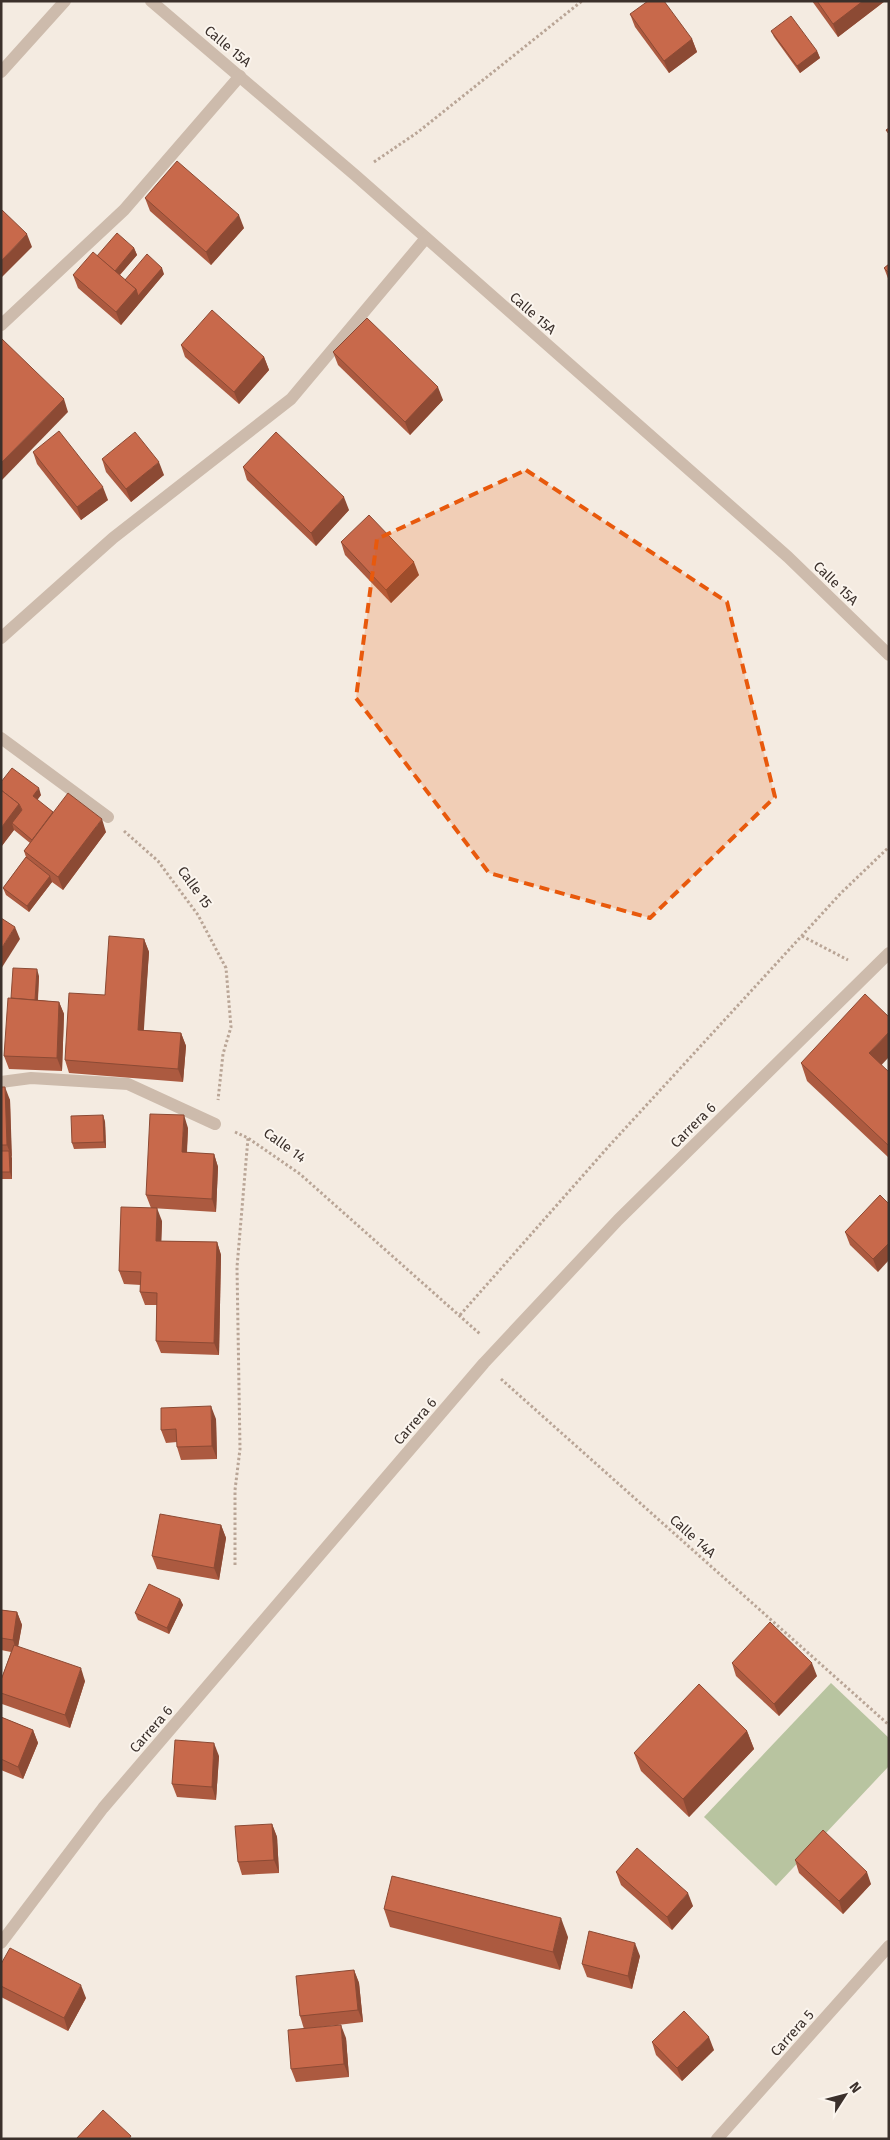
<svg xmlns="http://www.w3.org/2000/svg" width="890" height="2140" font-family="'Fira Sans',sans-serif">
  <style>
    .green { fill: #b8c4a0 }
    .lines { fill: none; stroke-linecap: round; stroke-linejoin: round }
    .path { stroke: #b9a596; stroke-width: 3; stroke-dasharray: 2.5 2.5; stroke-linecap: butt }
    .minor { stroke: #cdbbac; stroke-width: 12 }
    .tertiary { stroke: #cdbbac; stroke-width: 12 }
    .wall { fill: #ac5a40 }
    .shaded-wall { fill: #8c4a34 }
    .building { fill: #c8694b; stroke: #8c4a34 }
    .marked { fill: #e8590c; fill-opacity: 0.2; stroke: #e8590c; stroke-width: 4; stroke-dasharray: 10 6; stroke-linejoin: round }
    .labels { text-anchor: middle; stroke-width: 4; stroke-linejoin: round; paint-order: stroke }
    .street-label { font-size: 14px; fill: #3b302b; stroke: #fbf5ee }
  </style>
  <rect width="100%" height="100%" fill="#f4ebe1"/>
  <path class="green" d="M831 1683 889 1738V1766L776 1886 704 1817Z"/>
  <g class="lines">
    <g class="path">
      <path d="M374 162 418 132 582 1"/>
      <path d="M124 831 158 861 198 915 226 968 231 1027 223 1054 218 1100"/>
      <path d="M802 936 848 960"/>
      <path d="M235 1132 248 1138 300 1174 480 1334"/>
      <path d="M460 1315 609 1146 841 893 889 847"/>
      <path d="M501 1379 889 1725"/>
      <path d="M235 1565V1490L240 1449 237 1267 248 1138"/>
    </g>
    <g class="minor">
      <path d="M151 1 355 175 788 557 889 655"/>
      <path d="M1 72 65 1"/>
      <path d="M1 325 124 210 240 76"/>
      <path d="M1 638 113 538 291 399 426 238"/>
      <path d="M1 738 108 817"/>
      <path d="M1 1082 31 1078 128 1084 215 1124"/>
      <path d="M1 1943 103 1808 484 1363 618 1220 889 953"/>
    </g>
    <path class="tertiary" d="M717 2139 889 1946"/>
  </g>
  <g class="wall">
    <path d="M812 1H885L838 37Z"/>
    <path d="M630 14 692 39 697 52 669 73 635 27Z"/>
    <path d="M771 31 817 51 820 58 800 73 774 37Z"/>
    <path d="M145 198 244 228 211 265 150 211Z"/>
    <path d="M134 248 137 255 120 275 125 280 164 274 121 325 78 288 73 275Z"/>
    <path d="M889 264V281L884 268Z"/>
    <path d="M181 345 264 357 269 370 239 404 185 357Z"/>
    <path d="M333 352 443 400 410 435 338 365Z"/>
    <path d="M33 452 108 500 81 520 37 464Z"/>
    <path d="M102 459 164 475 131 502 106 472Z"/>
    <path d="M243 467 349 510 316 546 247 480Z"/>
    <path d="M341 542 419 575 391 603 345 555Z"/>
    <path d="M12 768 41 795 37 800 53 812 106 832 63 890 52 882 29 912 6 895 3 888 26 857 24 851 30 843 14 830 1 847Z"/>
    <path d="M144 939 149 952 143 1030 181 1033 186 1046 183 1082 69 1073 65 1060 105 995Z"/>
    <path d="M39 976 38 1000 59 1002 64 1014 62 1071 9 1069 4 1056 11 998Z"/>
    <path d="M801 1063 889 1072V1158L807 1081Z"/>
    <path d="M1 1087 10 1100 12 1179H1Z"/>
    <path d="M103 1115 105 1122 106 1148 74 1149 72 1143Z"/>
    <path d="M188 1128 187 1153 214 1154 218 1167 216 1212 151 1208 146 1195Z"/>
    <path d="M880 1195 878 1272 850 1245 845 1232Z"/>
    <path d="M162 1221 161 1241 217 1242 221 1255 219 1355 161 1353 156 1341 157 1305H145L140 1292 141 1285 124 1284 119 1271Z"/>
    <path d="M216 1419 217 1459 181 1460 177 1447V1442L166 1443 161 1430Z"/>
    <path d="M221 1525 226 1538 219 1580 157 1569 152 1556Z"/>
    <path d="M180 1599 183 1605 169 1634 138 1620 135 1613Z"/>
    <path d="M1 1610 17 1612 22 1625 18 1646 85 1681 70 1728 2 1704 1 1702V1680L11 1652 1 1650Z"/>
    <path d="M732 1663 817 1676 779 1716 736 1676Z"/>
    <path d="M1 1717 33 1730 38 1743 23 1779 1 1770Z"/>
    <path d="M747 1731 754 1749 689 1817 641 1771 634 1753Z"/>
    <path d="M219 1756 216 1800 177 1797 172 1784Z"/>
    <path d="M272 1824 277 1837 279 1873 242 1875 238 1862Z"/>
    <path d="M795 1860 871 1884 843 1914 799 1873Z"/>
    <path d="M616 1872 693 1906 672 1930 621 1885Z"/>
    <path d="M384 1909 568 1937 560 1970 390 1927Z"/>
    <path d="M640 1956 632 1989 587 1977 582 1964Z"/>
    <path d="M1 1964 86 1998 68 2031 1 1997Z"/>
    <path d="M354 1970 359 1983 363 2022 304 2029 300 2016Z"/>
    <path d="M346 2038 349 2077 296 2082 291 2069Z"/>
    <path d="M652 2042 714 2050 682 2081 656 2055Z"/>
  </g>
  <g class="shaded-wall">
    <path d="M863 1H885L838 37 833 24Z"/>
    <path d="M692 39 697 52 669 73 664 61Z"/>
    <path d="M817 51 820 58 800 73 797 66Z"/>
    <path d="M239 215 244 228 211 265 206 252Z"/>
    <path d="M27 234 32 247 1 278V261Z"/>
    <path d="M134 248 137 255 115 280 113 274Z"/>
    <path d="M162 268 164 274 121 325 116 312 136 289Z"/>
    <path d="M264 357 269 370 239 404 234 392Z"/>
    <path d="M438 387 443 400 410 435 405 422Z"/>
    <path d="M64 399 68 412 1 481V463Z"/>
    <path d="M159 462 164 475 131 502 126 489Z"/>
    <path d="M103 487 108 500 81 520 77 507Z"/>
    <path d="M344 497 349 510 316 546 311 533Z"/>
    <path d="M414 562 419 575 391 603 386 590Z"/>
    <path d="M39 788 41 795 35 803 33 796Z"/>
    <path d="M19 804 24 817 12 823 14 830 1 847V828Z"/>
    <path d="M102 819 106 832 63 890 58 877Z"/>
    <path d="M50 876 52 882 29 912 27 906Z"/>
    <path d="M15 927 20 939 1 969V949Z"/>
    <path d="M144 939 149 952 143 1043 138 1030Z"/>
    <path d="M37 969 39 976 37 1012 35 1006Z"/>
    <path d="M59 1002 64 1014 62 1071 57 1058Z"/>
    <path d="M889 1032V1057L875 1072 869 1053Z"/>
    <path d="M181 1033 186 1046 183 1082 178 1069Z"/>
    <path d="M5 1087 10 1100 12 1158 7 1145Z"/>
    <path d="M103 1115 105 1122 106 1148 104 1142Z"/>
    <path d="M184 1115 188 1128 186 1165 182 1152Z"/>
    <path d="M9 1151 12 1158V1179L10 1172Z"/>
    <path d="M214 1154 218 1167 216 1212 212 1199Z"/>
    <path d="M157 1208 162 1221 161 1253 156 1241Z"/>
    <path d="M217 1242 221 1255 219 1355 214 1343Z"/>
    <path d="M889 1243V1260L878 1272 873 1259Z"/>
    <path d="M211 1406 216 1419 217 1459 212 1446Z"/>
    <path d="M221 1525 226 1538 219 1580 214 1568Z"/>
    <path d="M180 1599 183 1605 169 1634 167 1628Z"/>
    <path d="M17 1612 22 1625 17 1653 13 1640Z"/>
    <path d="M812 1663 817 1676 779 1716 774 1704Z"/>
    <path d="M81 1668 85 1681 70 1728 65 1715Z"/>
    <path d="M33 1730 38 1743 23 1779 18 1767Z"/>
    <path d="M747 1731 754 1749 689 1817 683 1799Z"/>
    <path d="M214 1743 219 1756 216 1800 212 1787Z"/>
    <path d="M272 1824 277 1837 279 1873 274 1860Z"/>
    <path d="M867 1872 871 1884 843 1914 839 1901Z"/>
    <path d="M688 1893 693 1906 672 1930 667 1917Z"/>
    <path d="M561 1918 568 1937 560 1970 553 1952Z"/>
    <path d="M635 1943 640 1956 632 1989 628 1976Z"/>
    <path d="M354 1970 359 1983 363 2022 358 2010Z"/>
    <path d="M81 1985 86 1998 68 2031 64 2018Z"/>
    <path d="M341 2025 346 2038 349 2077 344 2064Z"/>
    <path d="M709 2037 714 2050 682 2081 677 2068Z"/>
  </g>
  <g class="building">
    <path d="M648 1H664L692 39 664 61 630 14Z"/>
    <path d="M817 1H863L833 24Z"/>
    <path d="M791 16 817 51 797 66 771 31Z"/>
    <path d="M889 128V134L886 130Z"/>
    <path d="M177 161 239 215 206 252 145 198Z"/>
    <path d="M1 209 27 234 1 261Z"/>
    <path d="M117 233 134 248 115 271 97 256Z"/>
    <path d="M93 252 136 289 116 312 73 275Z"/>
    <path d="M147 254 162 268 138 296 136 289 125 280Z"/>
    <path d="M889 264V273L884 268Z"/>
    <path d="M212 310 264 357 234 392 181 345Z"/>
    <path d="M367 318 438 387 405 422 333 352Z"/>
    <path d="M1 338 64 399 1 463Z"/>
    <path d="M59 431 103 487 77 507 33 452Z"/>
    <path d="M135 432 159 462 126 489 102 459Z"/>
    <path d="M276 432 344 497 311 533 243 467Z"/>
    <path d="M369 515 414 562 386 590 341 542Z"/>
    <path d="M12 768 39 788 33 796 53 812 32 840 12 823 22 810 19 804 1 790V782Z"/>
    <path d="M1 790 19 804 1 828Z"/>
    <path d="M68 793 102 819 58 877 24 851Z"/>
    <path d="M26 857 50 876 27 906 3 888Z"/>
    <path d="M1 918 15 927 1 949Z"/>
    <path d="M109 936 144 939 138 1030 181 1033 178 1069 65 1060 69 993 105 995Z"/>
    <path d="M13 968 37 969 35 1000 11 998Z"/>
    <path d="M865 994 889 1017V1032L869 1053 889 1072V1146L801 1063Z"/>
    <path d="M8 998 59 1002 57 1058 4 1056Z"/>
    <path d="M1 1087H5L7 1145H1Z"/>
    <path d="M150 1114 184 1115 182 1152 214 1154 212 1199 146 1195Z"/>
    <path d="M103 1115 104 1142 72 1143 71 1116Z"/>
    <path d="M1 1151H9L10 1172H1Z"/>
    <path d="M880 1195 889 1204V1243L873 1259 845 1232Z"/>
    <path d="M121 1207 157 1208 156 1241 217 1242 214 1343 156 1341 157 1293 140 1292 141 1272 119 1271Z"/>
    <path d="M211 1406 212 1446 177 1447 176 1429 161 1430V1408Z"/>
    <path d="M160 1514 221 1525 214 1568 152 1556Z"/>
    <path d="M149 1584 180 1599 167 1628 135 1613Z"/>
    <path d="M1 1610 17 1612 13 1640 1 1638Z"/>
    <path d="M770 1622 812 1663 774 1704 732 1663Z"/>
    <path d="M14 1645 81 1668 65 1715 1 1693V1680Z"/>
    <path d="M699 1684 747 1731 683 1799 634 1753Z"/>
    <path d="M1 1717 33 1730 18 1767 1 1759Z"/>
    <path d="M175 1740 214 1743 212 1787 172 1784Z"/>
    <path d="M272 1824 274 1860 238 1862 235 1826Z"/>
    <path d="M823 1830 867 1872 839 1901 795 1860Z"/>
    <path d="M637 1848 688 1893 667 1917 616 1872Z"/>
    <path d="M392 1876 561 1918 553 1952 384 1909Z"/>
    <path d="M589 1931 635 1943 628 1976 582 1964Z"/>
    <path d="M10 1948 81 1985 64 2018 1 1986V1964Z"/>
    <path d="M354 1970 358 2010 300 2016 296 1976Z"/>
    <path d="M684 2011 709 2037 677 2068 652 2042Z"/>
    <path d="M341 2025 344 2064 291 2069 288 2030Z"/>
    <path d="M103 2110 131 2136 129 2139H76Z"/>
  </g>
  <path class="marked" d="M526 470 727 602 775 797 650 918 489 873 356 698 377 539Z"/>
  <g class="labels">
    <g class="street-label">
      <text transform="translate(228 46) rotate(40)" y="5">Calle 15A</text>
      <text transform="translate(533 313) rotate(41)" y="5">Calle 15A</text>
      <text transform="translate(836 583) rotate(44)" y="5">Calle 15A</text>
      <text transform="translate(195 887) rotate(54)" y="5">Calle 15</text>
      <text transform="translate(693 1125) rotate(-45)" y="5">Carrera 6</text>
      <text transform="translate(285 1145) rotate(36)" y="5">Calle 14</text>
      <text transform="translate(415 1421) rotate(-49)" y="5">Carrera 6</text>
      <text transform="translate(693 1536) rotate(42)" y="5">Calle 14A</text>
      <text transform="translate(151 1729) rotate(-49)" y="5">Carrera 6</text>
      <text transform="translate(792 2033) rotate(-48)" y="5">Carrera 5</text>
    </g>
  </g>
  <rect width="890" height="2140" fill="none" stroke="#3b302b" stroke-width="5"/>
  <g transform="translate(845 2095) rotate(54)" stroke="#fbf5ee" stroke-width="4" paint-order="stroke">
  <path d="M0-4L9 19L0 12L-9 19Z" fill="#3b302b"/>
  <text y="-8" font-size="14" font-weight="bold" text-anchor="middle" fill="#3b302b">N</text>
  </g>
</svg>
